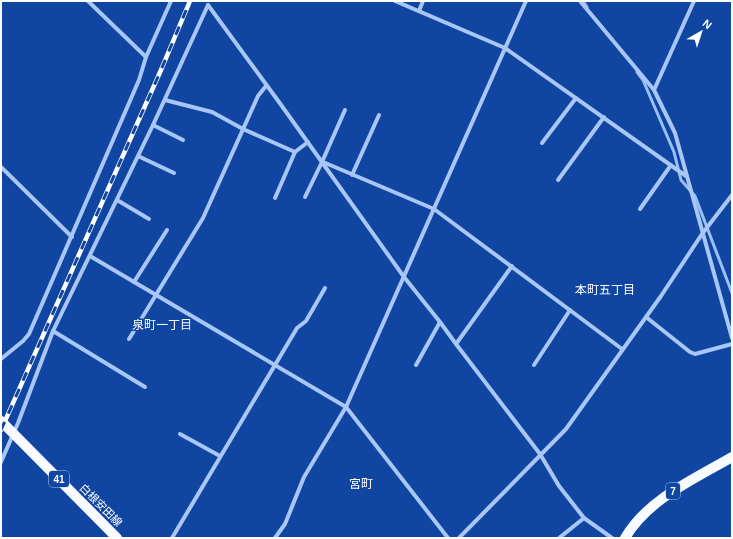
<svg xmlns="http://www.w3.org/2000/svg" width="733" height="539" font-family="Arial,'Noto Sans JP',sans-serif">
  <style>
    .lines { fill: none; stroke-linecap: round; stroke-linejoin: round }
    .stream { stroke: #9ac0f9; stroke-width: 3 }
    .minor { stroke: #a8c7f6; stroke-width: 4 }
    .primary { stroke: #f7faff; stroke-width: 10 }
    .rail-casing { stroke: #fff; stroke-width: 4.5 }
    .rail { stroke: #1046a1; stroke-width: 3; stroke-dasharray: 9; stroke-linecap: butt }
    .labels { text-anchor: middle; stroke-width: 3; stroke-linejoin: round; paint-order: stroke }
    .shield { fill: #1046a1; stroke: #b7c8e3; stroke-width: 1 }
    .shield-label { font-size: 10px; font-weight: bold; fill: #fff }
    .street-label { font-size: 11px; fill: #fff; stroke: #1046a1 }
    .neighbourhood-label { font-size: 12px; fill: #fff; stroke: #1046a1 }
  </style>
  <rect width="100%" height="100%" fill="#1046a1"/>
  <g class="lines">
    <g class="stream">
      <path d="M583 1 587 7"/>
      <path d="M637 72 643 80 674 152 681 180 695 196 732 293"/>
    </g>
    <g class="minor">
      <path d="M88 1 146 57"/>
      <path d="M395 1 505 48 686 176"/>
      <path d="M580 1 654 90 675 133 732 338"/>
      <path d="M208 5 279 102 404 277 440 322 456 344 540 454 559 486 584 518 612 538"/>
      <path d="M419 11 423 1"/>
      <path d="M654 90 694 1"/>
      <path d="M165 100 212 112 243 129 295 152"/>
      <path d="M153 125 183 140"/>
      <path d="M542 143 576 98"/>
      <path d="M138 156 174 173"/>
      <path d="M323 162 434 209 622 349"/>
      <path d="M1 167 72 237"/>
      <path d="M352 175 379 115"/>
      <path d="M558 180 604 117"/>
      <path d="M305 197 322 162 345 110"/>
      <path d="M275 198 295 152 308 142"/>
      <path d="M117 200 149 219"/>
      <path d="M640 209 671 165"/>
      <path d="M90 256 346 407 448 538"/>
      <path d="M134 282 167 230"/>
      <path d="M646 317 690 352 695 354 732 344"/>
      <path d="M53 331 145 387"/>
      <path d="M129 339 203 218 258 96 266 86"/>
      <path d="M456 344 512 266"/>
      <path d="M1 359 23 341 29 334 139 80 146 57 171 1"/>
      <path d="M416 365 440 322"/>
      <path d="M534 365 570 310"/>
      <path d="M180 434 220 456"/>
      <path d="M1 462 18 423 53 331 153 125 208 5"/>
      <path d="M172 538 297 328 306 321 325 288"/>
      <path d="M275 538 285 524 304 477 346 407 526 1"/>
      <path d="M459 538 566 429 661 296 702 234 732 195"/>
      <path d="M559 538 584 518"/>
    </g>
    <g class="primary">
      <path d="M1 421 117 538"/>
      <path d="M625 538C648 499 694 479 732 457"/>
    </g>
    <g class="rail-casing">
      <path id="rail" d="M1 430 161 70 190 1"/>
    </g>
    <use href="#rail" class="rail"/>
  </g>
  <g class="labels">
    <g class="shield">
      <rect x="49" y="471" width="20" height="16" rx="3"/>
      <rect x="666" y="483" width="14" height="16" rx="3"/>
    </g>
    <g class="shield-label">
      <text x="59" y="483">41</text>
      <text x="673" y="495">7</text>
    </g>
    <g class="street-label">
      <text transform="translate(101 505) rotate(45)" y="4">白根安田線</text>
    </g>
    <g class="neighbourhood-label">
      <text x="605" y="294">本町五丁目</text>
      <text x="162" y="329">泉町一丁目</text>
      <text x="361" y="488">宮町</text>
    </g>
  </g>
  <rect width="733" height="539" fill="none" stroke="#ffffff" stroke-width="4"/>
  <g transform="translate(701 32) rotate(39)" stroke="#1046a1" stroke-width="3" paint-order="stroke">
  <path d="M0-3L7 15L0 10L-7 15Z" fill="#ffffff"/>
  <text y="-6" font-size="11" font-weight="bold" text-anchor="middle" fill="#ffffff">N</text>
  </g>
</svg>
